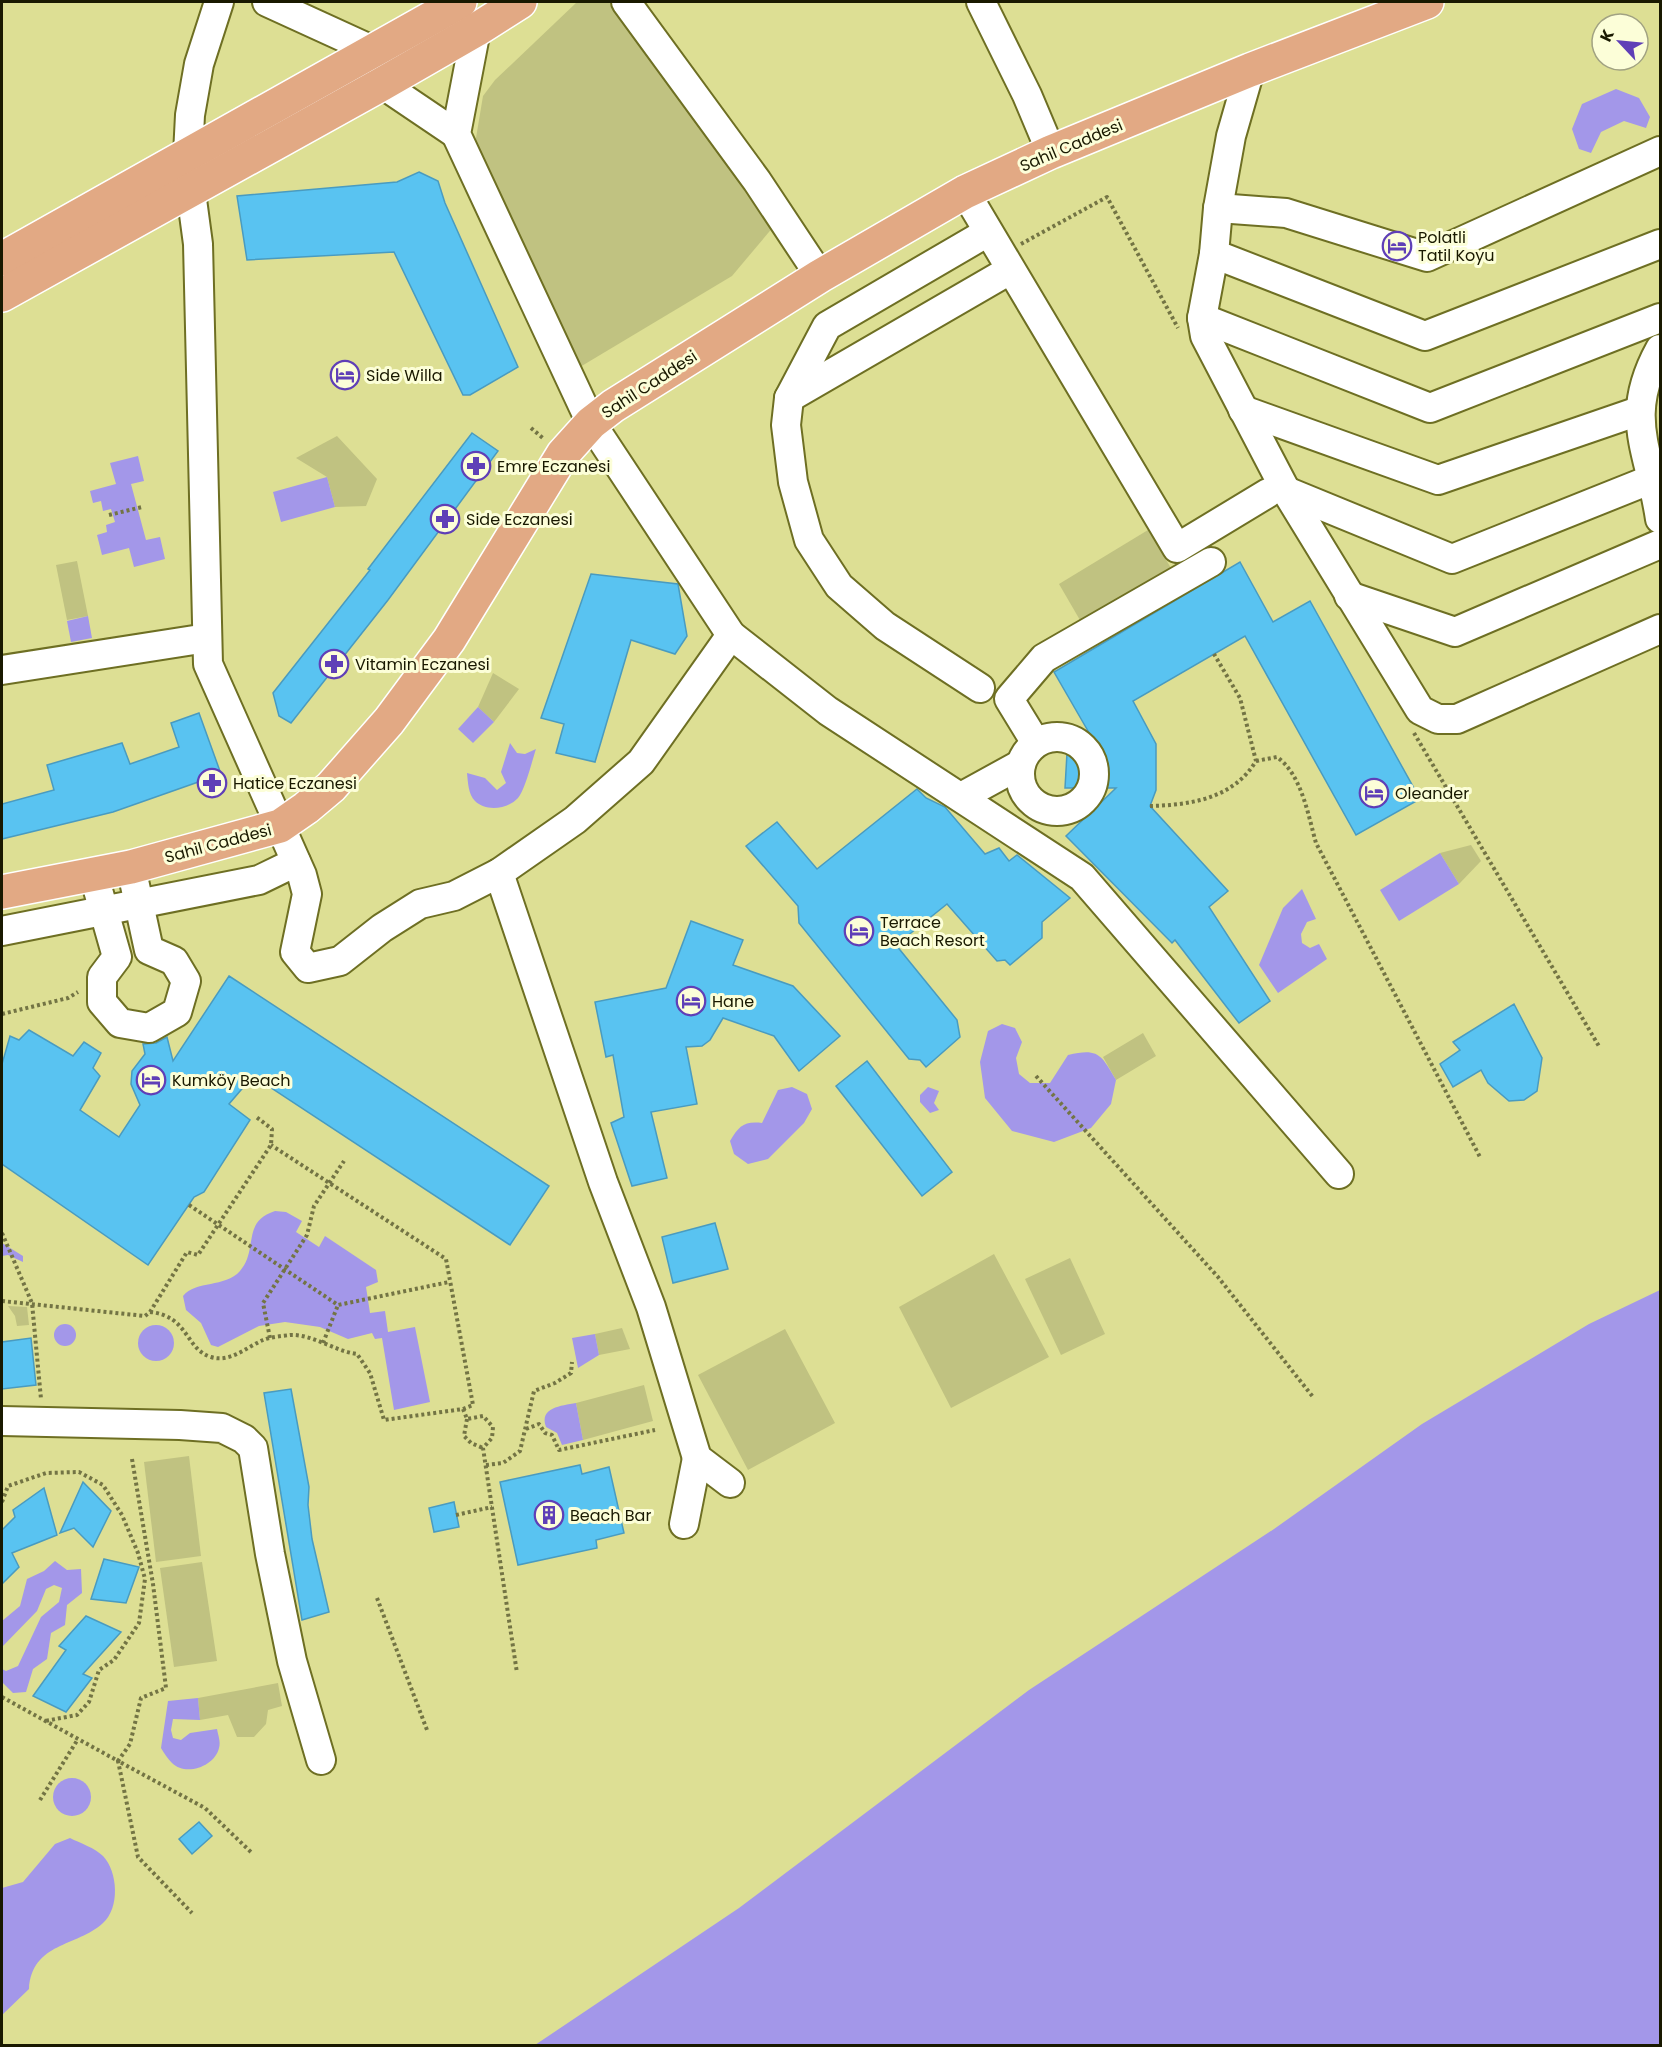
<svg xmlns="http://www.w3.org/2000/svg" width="1662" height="2047" font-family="Poppins,sans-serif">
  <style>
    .green { fill: #c0c281 }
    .water { fill: #a397e9 }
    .building { fill: #59c3f1; stroke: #499bc0; stroke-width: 1.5 }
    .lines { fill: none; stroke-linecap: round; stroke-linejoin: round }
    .minor-casing { stroke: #6e6f23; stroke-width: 32 }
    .major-casing { stroke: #fff; stroke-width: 36 }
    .path { stroke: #737444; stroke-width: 4; stroke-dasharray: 3 3; stroke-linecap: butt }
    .minor { stroke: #fff; stroke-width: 28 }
    .major { stroke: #e2a984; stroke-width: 33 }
    .labels { text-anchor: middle; stroke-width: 6; stroke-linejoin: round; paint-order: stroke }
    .street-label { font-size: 16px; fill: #191900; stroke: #fcfed8 }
    .poi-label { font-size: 16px; fill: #191900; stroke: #fcfed8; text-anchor: start }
  </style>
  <rect width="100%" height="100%" fill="#dddf94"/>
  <g class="green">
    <path d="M577 2H609L774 226 732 276 580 367 474 150 483 96 495 80Z"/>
    <path d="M337 436 377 479 366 506 335 507 327 477 296 458Z"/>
    <path d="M1148 530 1174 573 1084 627 1059 584Z"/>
    <path d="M77 561 88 616 67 620 56 565Z"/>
    <path d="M493 673 519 689 494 722 478 707Z"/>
    <path d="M1471 845 1481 861 1459 884 1440 853Z"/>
    <path d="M1143 1033 1156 1056 1116 1080 1103 1057Z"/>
    <path d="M994 1254 1049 1357 951 1408 899 1307Z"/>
    <path d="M1070 1258 1105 1334 1061 1355 1025 1279Z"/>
    <path d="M8 1306 27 1307 29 1325 17 1326 15 1316Z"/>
    <path d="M622 1328 630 1349 599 1355 595 1334Z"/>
    <path d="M785 1329 835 1423 748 1470 698 1375Z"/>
    <path d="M644 1385 653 1421 583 1440 576 1403Z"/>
    <path d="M189 1456 201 1556 156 1562 144 1462Z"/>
    <path d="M202 1562 217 1661 174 1667 160 1568Z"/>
    <path d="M278 1683 282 1706 268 1710 266 1724 254 1737H237L228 1715 200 1720 198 1698Z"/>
  </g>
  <g class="water">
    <path d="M1616 89 1639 98 1650 117 1646 128 1624 121 1601 132 1591 153 1579 149 1572 129 1582 104Z"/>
    <path d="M138 456 144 481 131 484 146 540 160 537 165 559 134 567 129 548 102 555 97 535 107 532 106 525 115 522 111 509 103 511 101 501 93 503 90 491 116 484 110 463Z"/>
    <path d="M327 477 335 507 281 522 273 492Z"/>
    <path d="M88 616 92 638 71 642 67 621Z"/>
    <path d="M478 707 494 722 473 743 458 729Z"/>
    <path d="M510 743 517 753 525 754 536 749C532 761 525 790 518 798 508 809 486 812 475 801 468 794 468 782 467 773L485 778 497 790 506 783 501 772Z"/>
    <path d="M1440 853 1459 884 1399 921 1380 890Z"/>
    <path d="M1302 889 1316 919 1307 922 1301 934 1302 943 1310 948 1319 944 1327 959 1278 993 1259 965 1283 908Z"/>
    <path d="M1002 1024 1015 1028 1022 1042 1016 1058 1019 1074 1030 1083H1050L1068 1055C1098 1048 1101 1054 1116 1080L1111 1104 1091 1128 1054 1142 1012 1131 985 1098 980 1062 988 1031Z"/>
    <path d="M792 1087 807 1094 812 1109 804 1123 768 1159 748 1164 734 1154 730 1141C739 1126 744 1121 762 1123L778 1090Z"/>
    <path d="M928 1087 939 1091 934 1103 939 1110 930 1113 920 1102V1095Z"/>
    <path d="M275 1211 286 1212 302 1221 296 1232 319 1247 325 1236 376 1270 378 1282 366 1287 370 1313 385 1311 388 1332 415 1327 430 1402 394 1410 382 1338 375 1339 372 1333 348 1339 320 1327 285 1322 259 1326 218 1347 211 1345 201 1323 186 1310 183 1296C196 1280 225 1288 240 1271 259 1249 241 1222 275 1211Z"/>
    <path d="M2 1243 23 1256V1262L8 1255 2 1256Z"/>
    <path d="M1660 1290V2045H535L739 1908 1029 1690 1274 1529 1422 1424 1589 1324Z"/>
    <circle cx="65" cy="1335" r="11"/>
    <circle cx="156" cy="1343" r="18"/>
    <path d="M595 1334 599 1355 578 1368 572 1338Z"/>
    <path d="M576 1403 583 1440 562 1445 557 1433 546 1427C539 1407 561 1406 576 1403Z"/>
    <path d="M55 1561 67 1570 81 1569 82 1593 67 1605 65 1625 51 1633 47 1659 33 1669 26 1692 13 1693 2 1682V1669L6 1671 18 1666 41 1617 59 1602 62 1588 54 1585 46 1589 37 1611 2 1647V1621L20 1606 27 1579 44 1571Z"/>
    <path d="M198 1698 200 1720 173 1719 171 1730 173 1738 181 1740 190 1733 217 1729C218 1735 221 1742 219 1748 215 1766 186 1777 172 1763 168 1759 164 1753 161 1748L168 1701Z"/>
    <circle cx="72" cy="1797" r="19"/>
    <path d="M70 1838C80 1843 95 1848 103 1856 118 1872 120 1908 103 1923 77 1947 32 1942 29 1989L2 2015V1888L23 1882 55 1844Z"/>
  </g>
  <g class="building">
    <path d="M419 172 438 181 445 203 518 367 470 395H463L394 252 247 260 237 196 397 182Z"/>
    <path d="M472 433 498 451 388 600 291 723 279 716 273 693 370 570 368 569Z"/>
    <path d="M1240 562 1273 622 1310 601 1420 799 1356 835 1245 636 1133 701 1156 744V790L1150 806 1228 891 1209 907 1270 1001 1239 1023 1175 940 1172 943 1066 836 1116 788H1065L1067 753 1099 750 1054 672Z"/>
    <path d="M591 574 678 584 687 636 675 654 631 640 595 762 556 753 564 724 541 718Z"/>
    <path d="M199 713 221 774 113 812 2 839V804L54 790 47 765 122 743 130 764 179 747 171 723Z"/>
    <path d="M917 789 926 798 945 807 985 854 999 848 1009 861 1017 855 1070 898 1042 922V938L1010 965 1005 960 997 961 947 904 896 945 957 1020 960 1037 926 1067 920 1060 909 1059 799 923 798 906 746 846 777 822 817 869Z"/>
    <path d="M691 921 743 940 733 965 793 986 840 1036 799 1071 774 1036 723 1018 710 1040 702 1046 686 1047 697 1104 651 1112 667 1178 632 1186 611 1123 624 1117 613 1055 606 1057 595 1002 666 988Z"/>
    <path d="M229 976 549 1186 510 1245 253 1076 229 1104 250 1120 204 1192 194 1197 148 1265 2 1164V1064L10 1036 19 1040 29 1030 73 1056 84 1042 101 1053 93 1068 100 1076 80 1110 119 1137 140 1105 131 1084 132 1071 145 1054 143 1044 156 1043 167 1037 173 1061Z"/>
    <path d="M1514 1004 1542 1058 1537 1091 1524 1100 1509 1101 1488 1083 1481 1070 1453 1087 1440 1064 1460 1050 1453 1042Z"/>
    <path d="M867 1061 952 1172 922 1196 836 1086Z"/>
    <path d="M715 1223 728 1269 673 1283 662 1237Z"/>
    <path d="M31 1338 36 1385 2 1389V1342Z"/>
    <path d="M291 1389 309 1487 308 1505 312 1539 329 1612 302 1620 264 1393Z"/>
    <path d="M580 1465 582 1474 609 1467 624 1533 596 1540 597 1548 518 1565 500 1482Z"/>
    <path d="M83 1482 111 1511 93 1547 74 1528 60 1533Z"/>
    <path d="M44 1488 57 1535 12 1553 19 1567 2 1584V1530L15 1517 13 1510Z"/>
    <path d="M454 1502 459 1527 434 1532 429 1508Z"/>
    <path d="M104 1559 139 1567 126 1603 91 1599Z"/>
    <path d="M86 1616 121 1632 83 1674 92 1678 66 1712 33 1696 66 1650 59 1646Z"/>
    <path d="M199 1822 212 1836 192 1854 179 1839Z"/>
  </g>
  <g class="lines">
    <g class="minor-casing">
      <g id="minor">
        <path d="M267 2 372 50"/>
        <path d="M626 2 757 181 820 276"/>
        <path d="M981 2 1027 95 1051 152"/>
        <path d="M476 30 456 134 591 423 731 635 828 711 1082 877 1339 1174"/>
        <path d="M1250 70 1231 136 1218 208 1214 254 1202 318 1205 336 1286 491 1420 710 1438 719H1457L1660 629"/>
        <path d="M382 84 456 134"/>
        <path d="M188 154 190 115 199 64 219 2"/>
        <path d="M191 192 198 244 208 664 302 875 307 894 295 952 308 968 340 961 382 928 420 904 454 896 499 873 575 820 641 762 731 635"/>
        <path d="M965 192 1177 548 1268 493"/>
        <path d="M1218 208 1286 213 1427 257 1660 151"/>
        <path d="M1214 254 1425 336 1660 244"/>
        <path d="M1202 318 1430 408 1660 318"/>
        <path d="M1660 349C1622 418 1650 450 1660 519"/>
        <path d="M789 398 1010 270"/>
        <path d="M1243 410 1438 480 1639 411"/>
        <path d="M1286 491 1452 559 1652 479"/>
        <path d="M1349 596 1455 632 1660 544"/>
        <path d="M2 670 207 638"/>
        <path d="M980 688 885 626 839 586 809 540 793 482 786 425 789 398 827 326 988 232"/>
        <circle cx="1057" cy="774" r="37"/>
        <path d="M1036 743 1009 699 1044 658 1211 562"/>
        <path d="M961 797 1021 764"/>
        <path d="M499 873 603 1182 651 1307 697 1458 730 1483"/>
        <path d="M94 876 117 957 102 977V1002L120 1023 149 1028 177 1012 186 981 174 961 149 950 131 867"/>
        <path d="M2 931 259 880 296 862"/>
        <path d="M2 1421 180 1425 222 1428 244 1439 253 1448 270 1554 292 1661 321 1760"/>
        <path d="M684 1524 697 1458"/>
      </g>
    </g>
    <g class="major-casing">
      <g id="major">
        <path d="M2 259 460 2"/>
        <path d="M2 295 382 84 476 30 520 2"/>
        <path d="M2 892 131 867 280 826 306 808 331 787 389 721 449 640 563 454 591 423 613 406 820 276 965 192 1051 152 1250 70 1427 2"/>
      </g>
    </g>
    <g class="path">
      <path d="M1021 244 1107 197 1178 328"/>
      <path d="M531 428 544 439"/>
      <path d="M109 515 142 507"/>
      <path d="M1414 733 1600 1048"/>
      <path d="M1256 761 1277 757C1302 775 1308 815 1316 843L1480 1157"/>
      <path d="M1150 806C1190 805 1233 799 1256 761L1240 698 1214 654"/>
      <path d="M2 1014 68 998 78 992"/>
      <path d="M1036 1076 1218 1277 1313 1397"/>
      <path d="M189 1205 338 1305 449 1282"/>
      <path d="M2 1233 32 1303 41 1399"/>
      <path d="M2 1301 145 1316 150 1312 187 1252 198 1255 271 1145 272 1129 255 1116"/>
      <path d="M150 1312C189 1316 185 1349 211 1357 230 1363 247 1347 263 1340 270 1337 282 1336 290 1335 313 1334 334 1351 357 1354L370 1373 384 1420 463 1409 473 1405 446 1259 271 1145"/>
      <path d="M270 1338 263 1303 307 1235 314 1206 344 1161"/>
      <path d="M323 1343 338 1305"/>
      <path d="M463 1409 467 1419 483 1416 493 1427 492 1438 483 1448 517 1673"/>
      <path d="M467 1419 464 1436 471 1443 483 1448"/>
      <path d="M526 1429 539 1424 545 1433 552 1435 559 1450 655 1430"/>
      <path d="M132 1459 153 1584 166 1688 141 1698 130 1744 118 1761 205 1808 253 1854"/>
      <path d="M486 1465 503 1463 520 1451 534 1391 555 1383 571 1373 572 1362"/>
      <path d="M2 1502 8 1486 46 1473 79 1472 103 1485 122 1515 138 1553 145 1579 139 1623 114 1660 99 1670 89 1702 77 1715 45 1721"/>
      <path d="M456 1515 492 1507"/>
      <path d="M377 1598 427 1730"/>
      <path d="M2 1697 118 1761 138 1857 192 1913"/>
      <path d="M40 1800 78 1739"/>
    </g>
    <use href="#minor" class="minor"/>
    <use href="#major" class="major"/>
  </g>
  <defs>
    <g id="hotel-ring" transform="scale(1.5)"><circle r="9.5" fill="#fcfed8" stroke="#5f3fb7" stroke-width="1.5"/><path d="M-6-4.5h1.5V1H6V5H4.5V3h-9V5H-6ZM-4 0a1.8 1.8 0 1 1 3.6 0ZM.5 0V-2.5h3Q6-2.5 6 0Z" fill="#5f3fb7"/></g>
    <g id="pharmacy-ring" transform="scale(1.5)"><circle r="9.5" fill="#fcfed8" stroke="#5f3fb7" stroke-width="1.5"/><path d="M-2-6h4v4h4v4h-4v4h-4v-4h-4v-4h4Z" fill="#5f3fb7"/></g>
    <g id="building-ring" transform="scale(1.5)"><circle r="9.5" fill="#fcfed8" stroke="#5f3fb7" stroke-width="1.5"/><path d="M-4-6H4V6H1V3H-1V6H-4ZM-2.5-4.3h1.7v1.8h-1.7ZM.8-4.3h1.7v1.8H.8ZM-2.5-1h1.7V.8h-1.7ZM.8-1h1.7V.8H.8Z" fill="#5f3fb7"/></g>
  </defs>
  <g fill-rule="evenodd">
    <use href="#hotel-ring" x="1397" y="246"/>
    <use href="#hotel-ring" x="345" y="375"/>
    <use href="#pharmacy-ring" x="476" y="466"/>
    <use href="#pharmacy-ring" x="445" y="519"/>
    <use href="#pharmacy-ring" x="334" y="664"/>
    <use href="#pharmacy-ring" x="212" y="783"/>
    <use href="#hotel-ring" x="1374" y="793"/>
    <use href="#hotel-ring" x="859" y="931"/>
    <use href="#hotel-ring" x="691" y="1001"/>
    <use href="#hotel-ring" x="151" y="1080"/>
    <use href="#building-ring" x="549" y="1515"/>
  </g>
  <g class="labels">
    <g class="street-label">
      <text transform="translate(1071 145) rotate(-23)" y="6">Sahil Caddesi</text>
      <text transform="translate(649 384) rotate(-33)" y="6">Sahil Caddesi</text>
      <text transform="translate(218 843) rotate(-15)" y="6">Sahil Caddesi</text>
    </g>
    <g class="poi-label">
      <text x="1418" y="243">Polatli<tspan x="1418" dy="18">Tatil Koyu</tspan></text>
      <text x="366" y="381">Side Willa</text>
      <text x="497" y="472">Emre Eczanesi</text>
      <text x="466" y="525">Side Eczanesi</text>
      <text x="355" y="670">Vitamin Eczanesi</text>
      <text x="233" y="789">Hatice Eczanesi</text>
      <text x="1395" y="799">Oleander</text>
      <text x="880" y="928">Terrace<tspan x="880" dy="18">Beach Resort</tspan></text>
      <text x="712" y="1007">Hane</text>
      <text x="172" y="1086">Kumköy Beach</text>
      <text x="570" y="1521">Beach Bar</text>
    </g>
  </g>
  <rect width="1662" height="2047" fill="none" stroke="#191900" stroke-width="6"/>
  <g transform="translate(1620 42) rotate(296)"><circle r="28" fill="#fcfed8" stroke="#a1a282" stroke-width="1.5"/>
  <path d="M0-4.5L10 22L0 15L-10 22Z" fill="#5f3fb7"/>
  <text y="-9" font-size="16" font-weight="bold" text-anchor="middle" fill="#191900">K</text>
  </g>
</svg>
